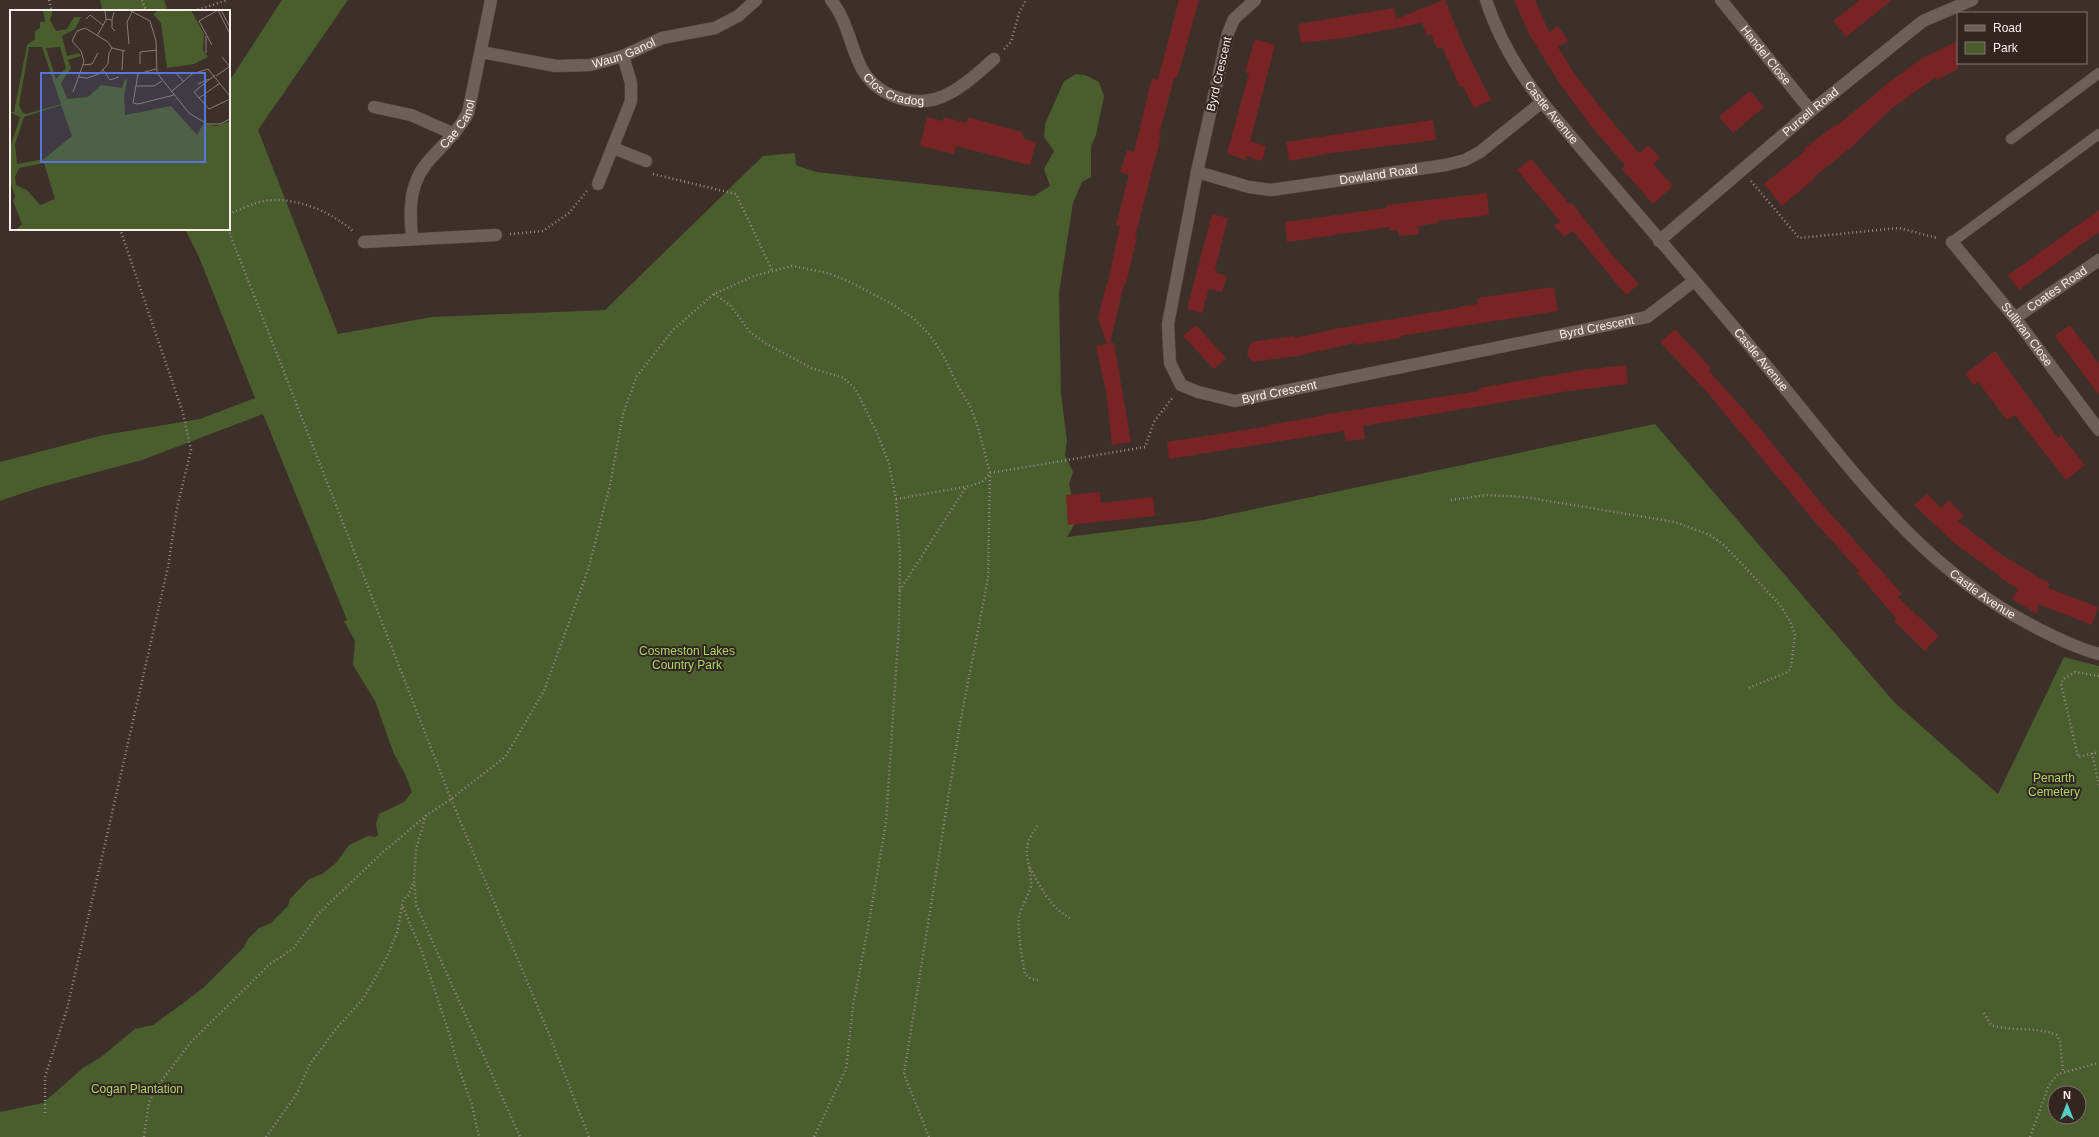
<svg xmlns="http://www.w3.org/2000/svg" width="2099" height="1137" font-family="Helvetica,sans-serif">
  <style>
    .green { fill: #4a5d2c; fill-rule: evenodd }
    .building { fill: #782424 }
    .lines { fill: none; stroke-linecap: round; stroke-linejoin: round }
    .lane-casing { stroke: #574c47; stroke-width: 11 }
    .street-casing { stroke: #574c47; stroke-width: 13 }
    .path { stroke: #998e89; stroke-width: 2.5; stroke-dasharray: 1 3; stroke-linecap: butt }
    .lane { stroke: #6e5f59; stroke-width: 10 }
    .street { stroke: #6e5f59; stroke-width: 12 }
    .labels { text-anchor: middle; stroke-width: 4; stroke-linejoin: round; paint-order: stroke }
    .street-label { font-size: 12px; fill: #f9f0ec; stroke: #332621 }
    .park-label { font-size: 12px; fill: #acd667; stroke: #332621 }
    .inset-road { fill: none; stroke: #887d78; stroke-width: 1 }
    .view { fill: #5476dd; fill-opacity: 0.15; stroke: #5476dd; stroke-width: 2 }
    .inset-edge { fill: none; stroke: #f9f0ec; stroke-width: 2 }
  </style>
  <rect width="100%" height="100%" fill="#3d302a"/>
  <g class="green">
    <path d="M100 0H164L168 11H103Z"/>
    <path d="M282 0H348L258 130 338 334 432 317 605 310 763 156 795 153 796 165 816 172 1034 196 1050 186 1044 169 1054 151 1044 137 1045 124 1064 81 1076 74 1085 75 1099 82 1104 96 1096 135 1091 146V177L1082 182 1073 203 1059 293 1061 394 1067 441 1065 455 1073 472 1069 484 1077 520 1067 537 1203 520 1655 424 1894 702 1998 794 2064 657 2099 666V1137H0V1112L43 1103 83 1068 101 1057 135 1029 153 1025 186 1001 203 988 244 947 248 939 259 928 271 923 288 906 290 899 309 879 322 874 337 862 349 845 368 836 375 837 378 835 376 824 379 814 404 802 412 792 405 774 394 754 375 701 353 665 355 641 344 621 347 620 263 414 142 460 38 488 0 501V462L104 435 200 419 255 398 199 257 185 229H229V77H232ZM2055 1093H2079V1117H2055Z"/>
  </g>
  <g class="building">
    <path d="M1179 0H1199L1177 78H1174L1159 135 1161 136 1135 237H1137L1126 284H1124L1110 343H1114L1131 442 1112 445 1106 391 1096 346 1107 344 1098 319 1106 285 1107 286 1120 226 1116 225 1129 175 1120 172 1127 150 1134 152 1152 78 1158 80Z"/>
    <path d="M1443 0H1445L1464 47 1491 100 1474 108 1463 86 1460 87 1442 47 1437 49 1431 34 1427 36 1422 23 1344 38 1301 43 1298 24 1394 8 1396 19Z"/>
    <path d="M1514 0H1535L1549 32 1558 26 1568 41 1558 47 1573 72 1609 118 1639 153 1648 145 1660 158 1653 164 1673 186 1653 204 1622 169 1625 165 1591 126 1560 84 1529 34Z"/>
    <path d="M1860 0H1892L1846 37 1833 21Z"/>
    <path d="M1255 39 1275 45 1250 141 1266 146 1262 161 1246 156V160L1227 154 1249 73 1245 72Z"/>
    <path d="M1958 41V69L1937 80 1936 77 1891 109 1853 146 1814 177 1815 178 1782 206 1764 184 1805 151 1804 149 1836 124 1837 126 1888 83 1921 59Z"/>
    <path d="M1750 91 1764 107 1733 133 1719 117Z"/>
    <path d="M927 117 943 121 944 117 967 123 968 117 1022 132 1024 139 1036 142 1030 165 956 146 954 154 920 146Z"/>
    <path d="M1433 120 1436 140 1331 153 1289 161 1286 142Z"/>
    <path d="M1531 159 1570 205 1572 203 1609 251 1639 284 1626 295 1573 231 1564 237 1554 226 1560 221 1517 170Z"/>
    <path d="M1487 193 1489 215 1437 221V223L1418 226 1419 234 1399 236 1398 230 1390 231 1389 227 1287 242 1285 222 1387 208V205Z"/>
    <path d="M2099 210V232L2019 290 2008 275Z"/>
    <path d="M1212 214 1228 218 1215 269 1217 270 1216 273 1227 276 1222 292 1209 289 1202 313 1187 309Z"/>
    <path d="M1554 287 1558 311 1400 336V338L1356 345 1355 343 1297 356 1252 362 1247 355 1251 342 1294 336V338L1340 328 1458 308V307L1478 304 1477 298Z"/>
    <path d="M1196 325 1226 358 1214 369 1183 336Z"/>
    <path d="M2070 325 2099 364V395L2055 336Z"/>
    <path d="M1675 329 1711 368 1709 371 1747 413 1822 504 1902 594 1898 597 1939 636 1925 651 1894 621 1896 618 1857 573 1859 571 1815 522 1706 391 1660 342Z"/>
    <path d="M1995 351 2058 438 2061 435 2085 465 2066 480 2015 415 2007 420 1978 382 1974 385 1965 374Z"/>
    <path d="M1626 365 1628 384 1569 391 1363 426 1365 439 1346 441 1344 431 1169 459 1167 442 1270 426 1269 425 1321 416V415L1479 391V388L1582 370Z"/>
    <path d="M1100 492 1101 503 1153 497 1155 516 1068 525 1066 495Z"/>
    <path d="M1927 494 1941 508 1949 500 1964 516 1958 521 2002 555 2050 584 2048 588 2098 607 2092 625 2038 604 2037 614 2012 599 2018 589 1999 577 2000 576 1953 542 1914 505Z"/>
  </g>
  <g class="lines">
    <g class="lane-casing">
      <g id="lane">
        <path d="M2011 139 2099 73"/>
        <path d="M1952 242 2099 134"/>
      </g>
    </g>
    <g class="street-casing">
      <g id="street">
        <path id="s1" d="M831 0C848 21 850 47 862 69 879 99 920 110 950 93 967 84 980 71 994 59"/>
        <path id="s2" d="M1255 0 1234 19 1228 33 1197 172 1168 324 1170 363 1181 385 1198 392 1235 401 1647 317 1694 281"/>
        <path id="s3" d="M1486 0C1498 37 1518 71 1542 102 1615 189 1691 275 1764 363 1847 462 1915 565 2033 626 2054 637 2076 648 2099 654"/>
        <path id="s4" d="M1721 0 1811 111"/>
        <path id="s5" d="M481 52 556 66 590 65 623 56 662 38 715 28 738 16 756 0"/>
        <path d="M374 107 411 115 454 134"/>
        <path d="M613 148 646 161"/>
        <path id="s6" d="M1197 172 1249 187 1271 190 1446 165 1465 160 1480 152 1542 102"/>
        <path d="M598 184 631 101V83L623 56"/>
        <path id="s7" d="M412 239C409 207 409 180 433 156 446 142 459 130 468 113L491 0"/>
        <path id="s8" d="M1659 241 1811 111 1923 21 1972 0"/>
        <path d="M364 242 496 235"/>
        <path id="s9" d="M1952 242 2015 318 2099 430"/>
        <path id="s10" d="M2015 318 2099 260"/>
      </g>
    </g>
    <g class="path">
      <path d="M49 0 52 11"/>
      <path d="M142 0 146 11"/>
      <path d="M194 11 228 0"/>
      <path d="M1004 49 1011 42 1019 13 1026 0"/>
      <path d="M653 174 736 194 772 270"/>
      <path d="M1751 181 1799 238 1899 228 1937 238"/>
      <path d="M229 214C240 210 252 203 264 201 294 196 331 211 354 232"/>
      <path d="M228 229 451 799 549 1034 589 1137"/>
      <path d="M510 234 543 231 569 213 587 191"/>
      <path d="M714 294 730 305 750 332 765 343 811 368 844 378 856 390 878 435 889 464 896 499 900 555 899 625 886 822 869 922 853 1006 846 1069 814 1137"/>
      <path d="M896 499 965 487"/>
      <path d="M1451 500 1487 495 1524 497 1675 522 1710 535 1725 546 1780 605 1790 621 1795 635 1791 667 1788 672 1748 688"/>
      <path d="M2099 676 2075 672 2063 679 2061 684 2078 757 2099 752"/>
      <path d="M2092 753 2099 785"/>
      <path d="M426 815 416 849 414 879 416 905 520 1137"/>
      <path d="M1030 868C1041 887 1050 908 1070 918"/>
      <path d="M403 907 422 952 451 1039 458 1066 472 1105 479 1137"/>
      <path d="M1038 980 1031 979 1025 974C1022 959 1017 930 1019 916 1021 907 1031 891 1031 885 1031 856 1018 852 1038 825"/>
      <path d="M1984 1013 1991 1025C2012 1032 2036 1026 2057 1035L2060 1041 2063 1072"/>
      <path d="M45 1113V1077L67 1009 105 844 168 567 177 508 191 450 183 413 120 229"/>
      <path d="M144 1137 149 1102 159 1084 191 1042 270 964 294 948 319 913 382 853 427 815 451 799 505 757 544 691 588 570 610 485 623 414 637 376 673 330 714 294 754 276 792 266 828 273 850 282 892 304 913 318 929 334 943 355 959 388 970 406 977 424 990 473 982 482 966 487 900 590"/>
      <path d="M266 1137 296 1095 310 1064 335 1030 363 999 374 980 386 959 397 933 403 900 409 895 413 882"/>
      <path d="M929 1137 904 1074 960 724 988 578 990 473 1145 447 1154 422 1173 397"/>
      <path d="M2030 1137 2049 1085 2058 1074 2099 1063"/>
    </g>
    <use href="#lane" class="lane"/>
    <use href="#street" class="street"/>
  </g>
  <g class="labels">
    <g class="street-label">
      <text dy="4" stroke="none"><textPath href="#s5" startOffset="146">Waun Ganol</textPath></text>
      <text dy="4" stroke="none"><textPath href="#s4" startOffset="71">Handel Close</textPath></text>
      <text transform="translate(1219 74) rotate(-77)" y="4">Byrd Crescent</text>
      <text dy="4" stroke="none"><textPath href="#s1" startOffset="116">Clos Cradog</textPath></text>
      <text dy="4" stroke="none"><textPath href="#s3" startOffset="131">Castle Avenue</textPath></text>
      <text dy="4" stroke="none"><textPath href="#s8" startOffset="199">Purcell Road</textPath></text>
      <text dy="4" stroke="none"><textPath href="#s7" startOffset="130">Cae Canol</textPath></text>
      <text dy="4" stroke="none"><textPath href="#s6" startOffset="185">Dowland Road</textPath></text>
      <text dy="4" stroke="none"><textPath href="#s10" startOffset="51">Coates Road</textPath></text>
      <text dy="4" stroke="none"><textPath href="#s2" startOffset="830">Byrd Crescent</textPath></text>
      <text dy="4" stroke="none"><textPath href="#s9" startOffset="119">Sullivan Close</textPath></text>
      <text dy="4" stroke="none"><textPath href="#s3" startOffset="455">Castle Avenue</textPath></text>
      <text dy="4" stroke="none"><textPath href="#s2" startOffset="506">Byrd Crescent</textPath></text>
      <text dy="4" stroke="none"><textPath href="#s3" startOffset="779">Castle Avenue</textPath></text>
    </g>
    <g class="park-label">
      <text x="687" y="655">Cosmeston Lakes<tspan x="687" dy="14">Country Park</tspan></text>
      <text x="2054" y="782">Penarth<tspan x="2054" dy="14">Cemetery</tspan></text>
      <text x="137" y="1093">Cogan Plantation</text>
    </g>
  </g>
  <g transform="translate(10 10)">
    <rect width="220" height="220" fill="#3d302a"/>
    <path d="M33 0H43L40 10 46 21 57 19 64 7H71L65 19 52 26 57 46 69 43 71 46 58 50 61 58 51 73 57 89 78 87 91 75 112 78 115 69 117 70 114 86 115 105 161 96 187 125 193 114 207 116 220 111V220H6L12 214 3 191 5 186 0 172V138L10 107 0 102H4L17 35 25 29V21L30 18V12H35ZM19 37H32L51 94 16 104 12 102 9 95ZM50 37 56 58 46 69 36 38ZM51 95 62 126 34 149 7 154 5 134 14 107ZM34 153 45 189 30 195 17 180 6 175 5 167 9 158ZM149 0H181L194 24 193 40 198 47 184 54 157 58 151 13 143 4Z" fill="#4a5d2c" fill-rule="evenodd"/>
    <path class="inset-road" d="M119 0 140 11 146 31 147 63 179 103 197 114H210L220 109M208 0 220 24M211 0 220 17M76 9 80 5 93 15M96 9 102 10 104 2M102 10V18L105 21M87 26 96 10 95 0M196 26V43M119 34 117 12 122 2M202 35 189 11 208 0M212 47 220 57M130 54V42L147 40M73 55 82 54 88 43M146 59 128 64 123 93 128 94 164 85M93 60 100 70 109 67M112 60 113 41M165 62 173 71M205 65 184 82 199 99 220 89M206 66 219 57M68 67 77 68 89 64 98 54 99 43 102 38 115 41M188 74 199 69M125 76H144L152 71M63 82 74 52 71 41 62 31 67 21 75 18 98 32 102 38M161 82 182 64 198 59 220 86M189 88 210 73"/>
    <path class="view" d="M31 63H195V152H31Z"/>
    <rect width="220" height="220" class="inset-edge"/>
  </g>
  <rect x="1957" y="12" width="130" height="52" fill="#332621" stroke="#827772"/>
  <rect x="1965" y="25" width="20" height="6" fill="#6e5f59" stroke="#827772"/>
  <text x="1993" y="32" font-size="12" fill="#f9f0ec">Road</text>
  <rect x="1965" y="42" width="20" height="12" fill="#4a5d2c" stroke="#827772"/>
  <text x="1993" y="52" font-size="12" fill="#f9f0ec">Park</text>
  <g transform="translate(2067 1105)"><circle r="19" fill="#332621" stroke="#827772"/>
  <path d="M0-3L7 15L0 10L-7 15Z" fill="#56cec3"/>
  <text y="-6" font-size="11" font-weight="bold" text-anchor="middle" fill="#f9f0ec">N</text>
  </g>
</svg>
